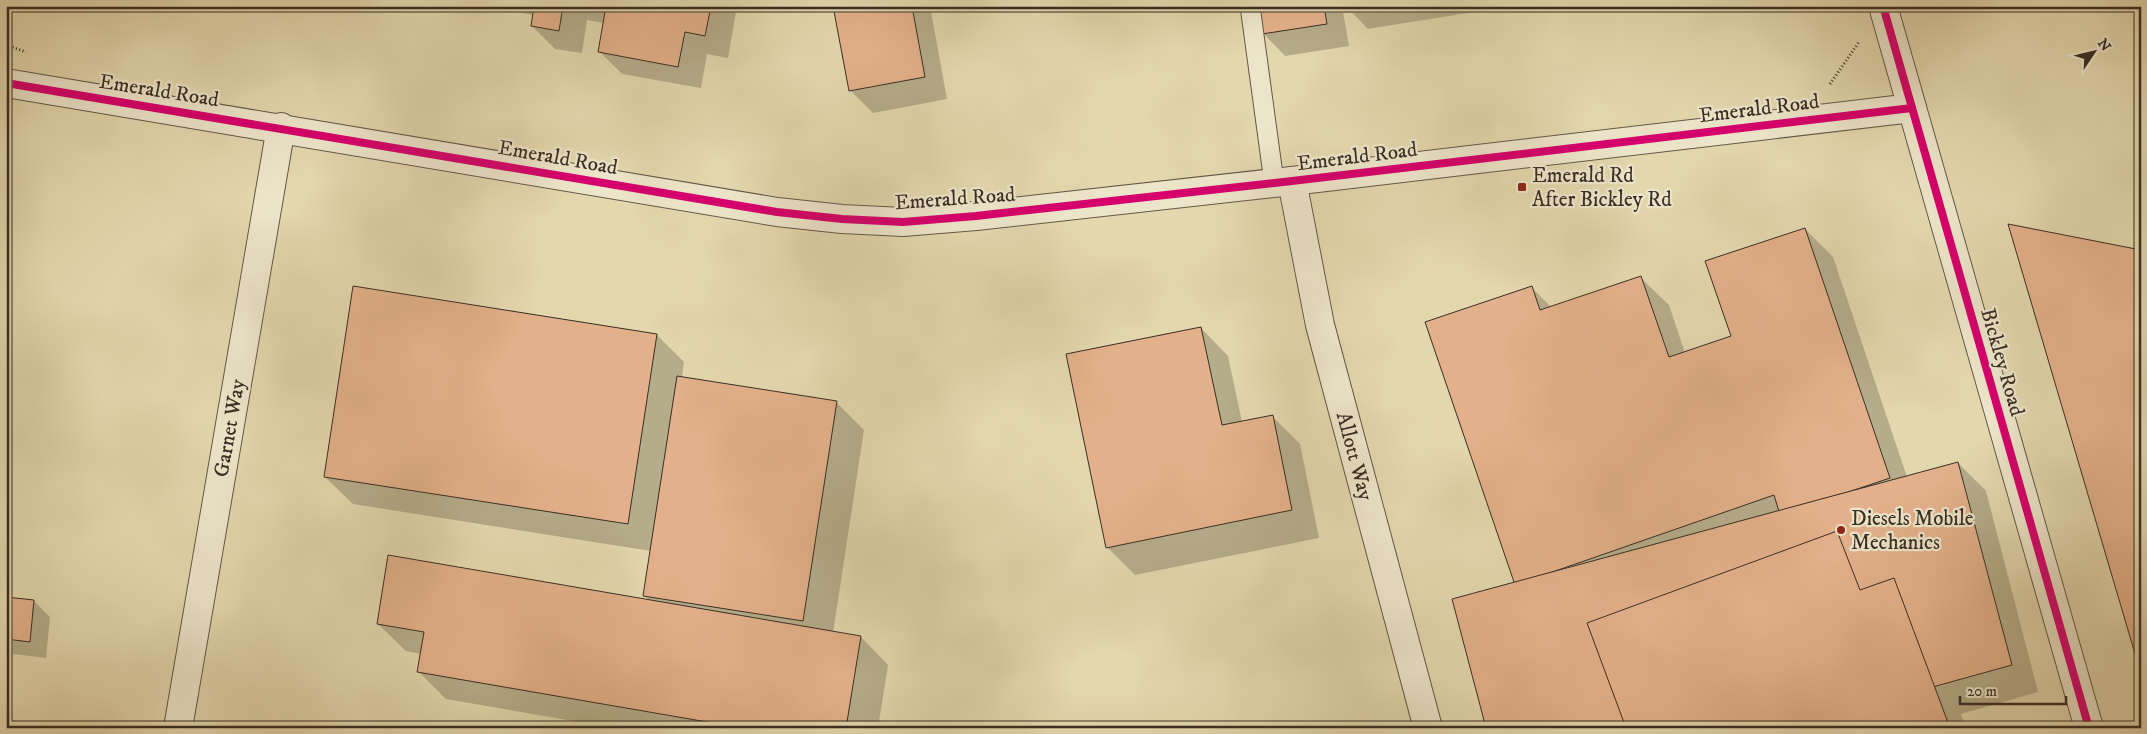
<svg xmlns="http://www.w3.org/2000/svg" width="2147" height="734" font-family="'IM FELL DW Pica',serif">
  <style>
    .shadow { fill: #0003 }
    .building { fill: #e2b08a; stroke: #392e25 }
    .lines { fill: none; stroke-linecap: round; stroke-linejoin: round }
    .lane-casing { stroke: #645847; stroke-width: 21 }
    .street-casing { stroke: #645847; stroke-width: 30 }
    .path { stroke: #392e25; stroke-width: 3; stroke-dasharray: 1 2.5; stroke-linecap: butt }
    .lane { stroke: #ede5ca; stroke-width: 19 }
    .street { stroke: #ede5ca; stroke-width: 28 }
    .cycleway-casing { stroke: #ede5ca; stroke-width: 11 }
    .cycleway { stroke: #d6006c; stroke-width: 8 }
    .poi-dot { fill: #8f2418; stroke: #ede5ca; stroke-width: 2 }
    .labels { text-anchor: middle; stroke-width: 4.5; stroke-linejoin: round; paint-order: stroke }
    .street-label { font-size: 21px; fill: #392e25; stroke: #ede5ca }
    .poi-label { font-size: 21px; fill: #392e25; stroke: #ede5ca; text-anchor: start }
  </style>
  <rect width="100%" height="100%" fill="#e3d7ad"/>
  <filter id="stains"><feTurbulence type="fractalNoise" baseFrequency=".004" numOctaves="4"/><feColorMatrix values="0 0 0 0 .2 0 0 0 0 .09 0 0 0 0 .02 0 0 0 .5 -.17"/></filter>
  <radialGradient id="worn" r=".72"><stop offset=".6" stop-color="#630" stop-opacity="0"/><stop offset="1" stop-color="#630" stop-opacity=".3"/></radialGradient>
  <g class="shadow">
    <path d="M194 6H231L230 13Z"/>
    <path d="M503 6H737L728 58 707 54 701 88 622 74 599 51 604 23 587 20 582 53 555 49 532 26 534 15 507 10Z"/>
    <path d="M834 6H930L947 99 873 113 850 90Z"/>
    <path d="M1258 6H1342L1349 46 1285 56 1263 33Z"/>
    <path d="M1346 6H1485L1486 10 1368 29Z"/>
    <path d="M1805 229 1833 257 1907 477 1958 463 1986 491 2038 692 1961 714 1966 728H1488L1515 583 1532 288 1552 308 1641 278 1669 305 1685 353 1732 337Z"/>
    <path d="M1201 328 1228 356 1242 422 1272 416 1300 444 1319 538 1135 575 1107 547Z"/>
    <path d="M657 335 684 362 682 378 836 402 864 430 833 633 861 637 888 665 878 728H613L446 699 418 671 421 654 406 651 378 624 650 601 644 595 651 551 353 504 325 477Z"/>
    <path d="M6 598 34 601 50 617 46 658 6 653Z"/>
  </g>
  <g class="building">
    <path d="M534 6H563L559 31 531 26Z"/>
    <path d="M606 6H711L705 36 685 32 678 67 598 52Z"/>
    <path d="M833 6H912L925 77 849 91Z"/>
    <path d="M1257 6H1324L1327 24 1262 34Z"/>
    <path d="M2008 224 2141 250V674Z"/>
    <path d="M1805 228 1890 478 1780 515 1774 495 1515 585 1425 322 1532 286 1540 310 1641 276 1669 357 1731 336 1705 261Z"/>
    <path d="M353 286 657 334 628 524 324 477Z"/>
    <path d="M1201 327 1222 425 1273 415 1292 510 1106 548 1066 354Z"/>
    <path d="M677 376 837 401 803 621 643 596Z"/>
    <path d="M1958 462 2012 665 1785 728H1486L1452 599Z"/>
    <path d="M1837 531 1860 590 1894 578 1950 728H1626L1587 623Z"/>
    <path d="M388 555 861 636 846 728H742L417 672 424 632 377 624Z"/>
    <path d="M6 597 34 600 30 642 6 639Z"/>
  </g>
  <g class="lines">
    <g class="lane-casing">
      <path id="lane" d="M1250 6 1274 182"/>
    </g>
    <g class="street-casing">
      <g id="street">
        <path d="M1883 6 2089 728"/>
        <path d="M6 83 777 212 842 219 903 222 976 216 1292 181 1912 108"/>
        <path d="M1292 181 1320 325 1428 728"/>
        <path d="M178 728 281 127"/>
      </g>
    </g>
    <g class="path">
      <path d="M6 45 26 52"/>
      <path d="M1830 84 1859 42"/>
    </g>
    <use href="#lane" class="lane"/>
    <use href="#street" class="street"/>
    <g class="cycleway-casing">
      <g id="cycleway">
        <path d="M1883 6 2089 728"/>
        <path d="M6 83 777 212 842 219 903 222 976 216 1292 181 1912 108"/>
      </g>
    </g>
    <use href="#cycleway" class="cycleway"/>
  </g>
  <g class="poi-dot">
    <rect x="1517" y="182" width="10" height="10" rx="2.5"/>
    <circle cx="1841" cy="530" r="5"/>
  </g>
  <g class="labels">
    <g class="street-label">
      <text transform="translate(159 90) rotate(9)" y="7">Emerald Road</text>
      <text transform="translate(1759 108) rotate(-7)" y="7">Emerald Road</text>
      <text transform="translate(1357 156) rotate(-7)" y="7">Emerald Road</text>
      <text transform="translate(558 157) rotate(10)" y="7">Emerald Road</text>
      <text transform="translate(955 198) rotate(-4)" y="7">Emerald Road</text>
      <text transform="translate(2003 362) rotate(74)" y="7">Bickley Road</text>
      <text transform="translate(229 428) rotate(-80)" y="7">Garnet Way</text>
      <text transform="translate(1355 456) rotate(75)" y="7">Allott Way</text>
    </g>
    <g class="poi-label">
      <text x="1532" y="182">Emerald Rd<tspan x="1532" dy="24">After Bickley Rd</tspan></text>
      <text x="1851" y="525">Diesels Mobile<tspan x="1851" dy="24">Mechanics</tspan></text>
    </g>
  </g>
  <rect width="2147" height="734" fill="none" stroke="#e3d7ad" stroke-width="25"/>
  <rect x="8" y="8" width="2132" height="719" fill="none" stroke="#392e25" stroke-width="2.5"/>
  <rect x="12" y="12" width="2122" height="709" fill="none" stroke="#392e25"/>
  <g transform="translate(2094 52) rotate(55)" stroke="#ede5ca" stroke-width="4" paint-order="stroke">
  <path d="M0-4L9 19L0 12L-9 19Z" fill="#392e25"/>
  <text y="-8" font-size="14" font-weight="bold" text-anchor="middle" fill="#392e25">N</text>
  </g>
  <path d="M1960 696v8h106v-8" fill="none" stroke="#392e25" stroke-width="2.5"/>
  <text x="1967" y="696" font-size="15" fill="#392e25" stroke="#ede5ca" stroke-width="4" paint-order="stroke">20 m</text>
  <rect width="100%" height="100%" filter="url(#stains)"/>
  <rect width="100%" height="100%" fill="url(#worn)"/>
</svg>
